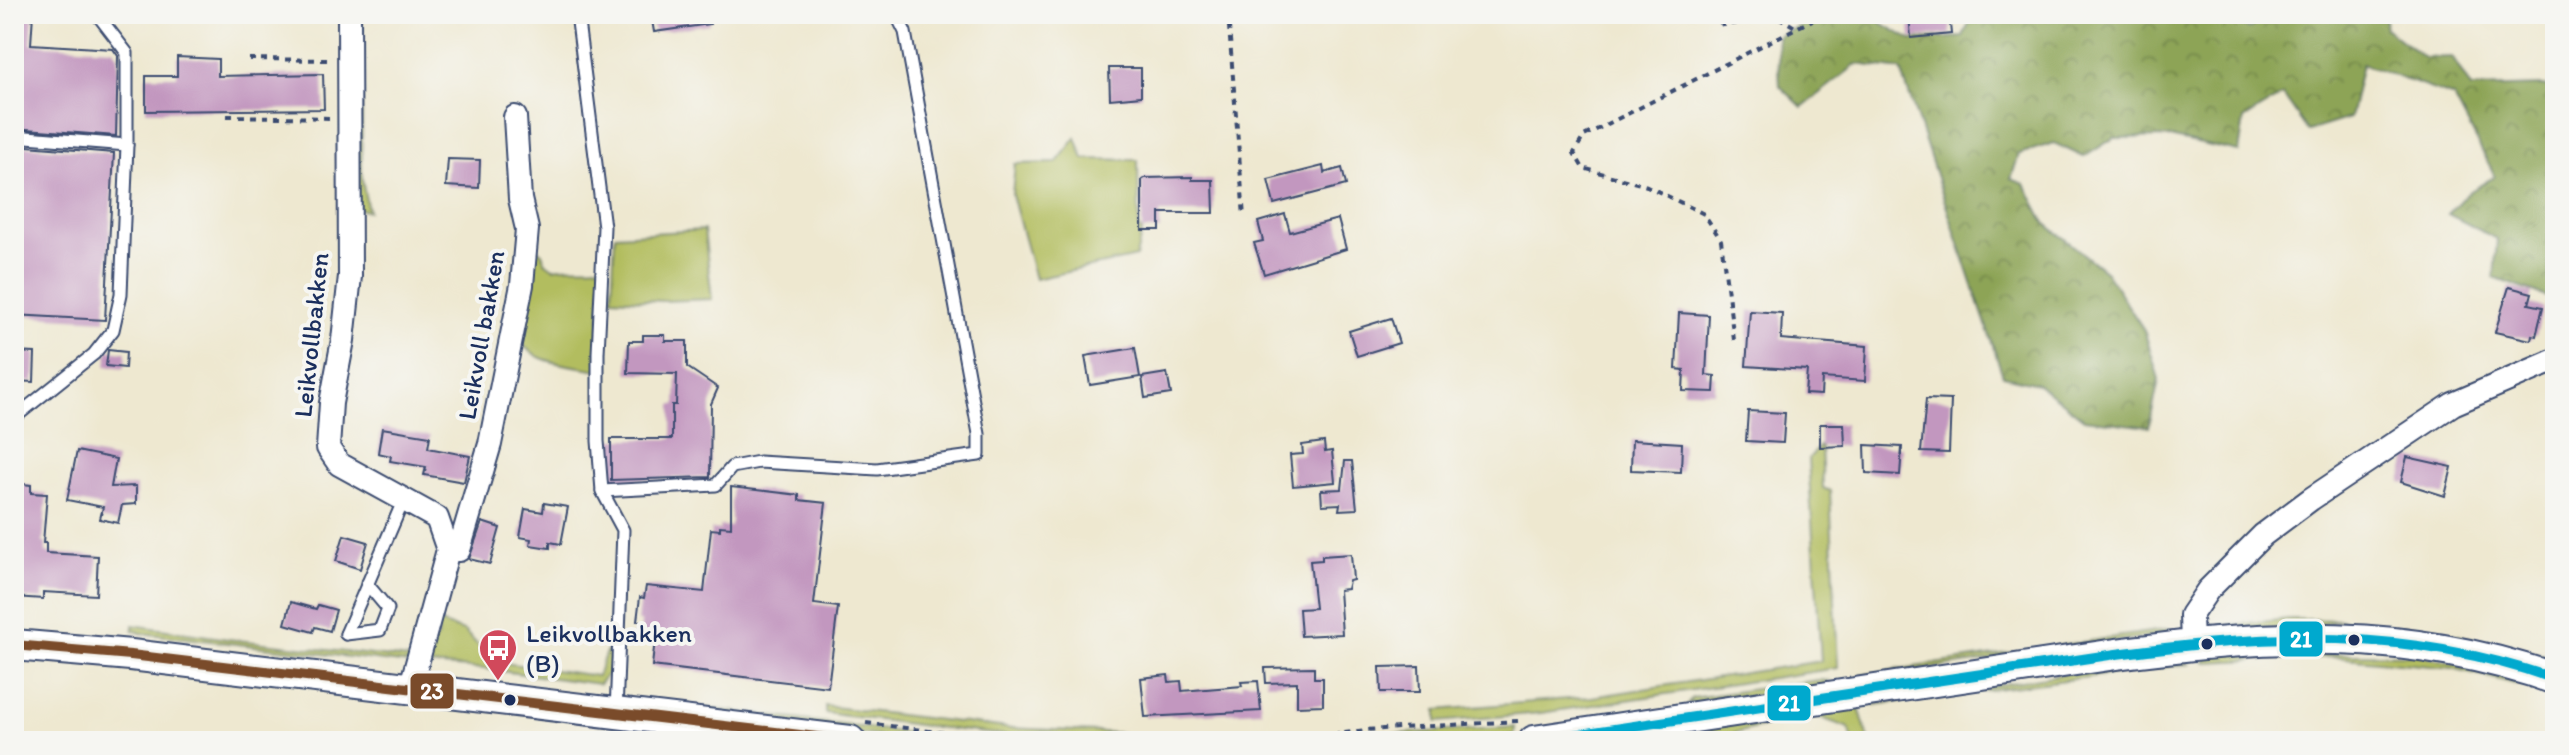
<svg xmlns="http://www.w3.org/2000/svg" width="2569" height="755" font-family="Itim,sans-serif">
  <style>
    .green { fill: #b2bd5f; stroke: #66765e; stroke-width: 2 }
    .forest { fill: url(#forest-crowns); stroke: #546a5a; stroke-width: 2 }
    .building { fill: #c297bf }
    .lines { fill: none; stroke-linecap: round; stroke-linejoin: round }
    .lane-casing { stroke: #3b4b6f; stroke-width: 15 }
    .street-casing { stroke: #3b4b6f; stroke-width: 26 }
    .secondary-casing { stroke: #3b4b6f; stroke-width: 34 }
    .path { stroke: #3b4b6f; stroke-width: 4; stroke-dasharray: 6 6; stroke-linecap: butt }
    .lane { stroke: #fff; stroke-width: 11 }
    .street { stroke: #fff; stroke-width: 22 }
    .secondary { stroke: #fff; stroke-width: 30 }
    .bus-1-casing { stroke: #f6f6f2; stroke-width: 16 }
    .bus-2-casing { stroke: #f6f6f2; stroke-width: 16 }
    .bus-1 { stroke: #00a9ce; stroke-width: 10 }
    .bus-2 { stroke: #7a4b2a; stroke-width: 10 }
    .bus-dot { fill: #1b2f5e; stroke: #f6f6f2; stroke-width: 3 }
    .labels { text-anchor: middle; stroke-width: 8; stroke-linejoin: round; paint-order: stroke }
    .street-label { font-size: 26px; fill: #1b2f5e; stroke: #f6f6f2 }
    .poi-label { font-size: 26px; fill: #1b2f5e; stroke: #f6f6f2; text-anchor: start }
    .line-badge { stroke: #f6f6f2; stroke-width: 3 }
    .badge-label { font-size: 22px; text-anchor: middle; font-weight: bold; fill: #fff }
  </style>
  <defs>
    <pattern id="forest-crowns" width="20" height="18" patternUnits="userSpaceOnUse" patternTransform="scale(2)"><rect width="20" height="18" fill="#8da456"/><path d="M2 6a3 3 0 1 1 6 0M12 15a3 3 0 1 1 6 0" fill="none" stroke="#72864a"/></pattern>
  </defs>
  <rect width="100%" height="100%" fill="#f6f6f2"/>
  <filter id="ink" filterUnits="userSpaceOnUse"><feTurbulence type="fractalNoise" baseFrequency=".0125" numOctaves="2"/><feDisplacementMap in="SourceGraphic" scale="16" xChannelSelector="R" yChannelSelector="G"/><feConvolveMatrix kernelMatrix="1 2 1 2 8 2 1 2 1" color-interpolation-filters="sRGB"/></filter>
  <filter id="wash" filterUnits="userSpaceOnUse"><feTurbulence type="fractalNoise" baseFrequency=".006" numOctaves="4" result="noise"/><feDisplacementMap in="SourceGraphic" scale="32" xChannelSelector="R" yChannelSelector="G"/><feGaussianBlur stdDeviation="1.8" result="paint"/><feColorMatrix in="noise" values="0 0 0 0 0 0 0 0 0 0 0 0 0 0 0 0 0 1.4 0 .05"/><feComposite in="paint" operator="in"/></filter>
  <g filter="url(#wash)">
    <rect width="100%" height="100%" fill="#eee8d0"/>
    <g class="green">
      <path d="M349 14H362V180L368 211 358 209Z"/>
      <path d="M1076 138 1084 159 1138 160 1139 229 1142 231 1136 257 1035 279 1012 195 1015 164 1056 163Z"/>
      <path d="M704 230 712 299 663 301 612 298 615 235Z"/>
      <path d="M526 241 542 253 545 262 553 268C570 264 585 269 602 265L598 370C580 366 555 365 539 357 527 350 526 345 511 342Z"/>
      <path d="M1821 445 1823 488 1830 491 1838 668 1541 713 1437 722V710L1592 697 1821 661 1808 459Z"/>
      <path d="M2290 619 2344 620 2306 627 2206 630 2204 627Z"/>
      <path d="M437 622 464 631 485 652 504 663 597 676 606 652 612 651 610 671 599 684 485 669 427 665 431 643 438 637Z"/>
      <path d="M133 625 228 639 419 660 418 665 141 633 133 630Z"/>
      <path d="M2402 625C2454 634 2505 644 2555 658V667Z"/>
      <path d="M2169 629 2173 633 1860 679 1861 675Z"/>
      <path d="M2211 652 2420 655 2555 688V694L2452 668 2335 657 2205 662Z"/>
      <path d="M2176 656 2189 664 1873 705Z"/>
      <path d="M1819 680 1829 681 1824 686 1688 704 1692 698Z"/>
      <path d="M641 700 975 741H918L658 708Z"/>
      <path d="M825 706 1008 728 1121 733 1126 734 1127 741C1025 741 925 726 825 713Z"/>
      <path d="M1859 707 1869 741H1853L1849 728 1813 715 1701 741H1662L1728 722Z"/>
      <path d="M1515 727 1514 735 1469 741H1393V734Z"/>
    </g>
    <path class="forest" d="M1824 14H1866L1911 40 1963 37 1973 14H2222L2249 29 2269 14H2386L2385 28 2424 58 2452 57 2471 88 2545 86 2555 92V235L2549 237 2550 298 2494 278 2497 239 2448 214 2469 192 2495 176 2454 97 2362 64 2350 118 2308 131 2283 95 2244 119 2239 152 2169 137 2114 138 2084 157 2054 143 2019 154 2011 179 2025 184 2045 223 2106 272 2144 330 2159 379 2149 427 2084 419 2038 384 2003 376 1901 70 1857 64 1802 107 1780 86 1777 36Z"/>
    <g id="blocks">
      <g class="building">
        <path d="M14 14H33L31 44 113 49 118 56 116 136 14 128Z"/>
        <path d="M651 14H709L710 24 654 32Z"/>
        <path d="M1909 14H1949L1951 34 1911 38Z"/>
        <path d="M177 57 218 59V76L323 74 324 109 146 111V76H177Z"/>
        <path d="M1109 68H1141V96L1110 99Z"/>
        <path d="M14 145 114 153 105 320 14 315Z"/>
        <path d="M448 159 480 160 479 188 446 186Z"/>
        <path d="M1323 166 1324 173 1342 168 1346 185 1274 204 1268 180Z"/>
        <path d="M1192 177V180H1213L1214 213H1160V230H1142V180L1145 178Z"/>
        <path d="M1285 214 1290 232 1338 219 1346 249 1264 274 1254 243 1263 241 1258 222Z"/>
        <path d="M2509 287 2532 293 2529 304 2543 307 2536 336 2532 335 2531 340 2495 332Z"/>
        <path d="M1750 311 1782 313 1781 339 1867 346 1865 381 1822 378 1821 395 1805 394 1807 370 1746 366Z"/>
        <path d="M1679 313 1709 315 1706 375 1715 376 1714 392 1683 391 1684 370 1676 369Z"/>
        <path d="M1391 318 1399 343 1357 356 1349 331Z"/>
        <path d="M643 335H665V341H687V367L718 388 711 404 710 477 611 480V439H672V405H676L677 374 628 373 629 341H643Z"/>
        <path d="M1135 348 1140 377 1090 385 1085 356Z"/>
        <path d="M108 350 126 352 125 368 106 366Z"/>
        <path d="M14 352 35 353 34 382 14 381Z"/>
        <path d="M1167 373 1171 394 1145 398 1142 377Z"/>
        <path d="M1926 399 1951 400 1949 453 1921 452Z"/>
        <path d="M1748 411 1785 413 1783 443 1746 441Z"/>
        <path d="M1820 424H1844L1845 446 1820 447Z"/>
        <path d="M382 428 430 436 428 448 470 456 464 482 424 475 426 467 390 461 391 456 378 453Z"/>
        <path d="M1632 440 1682 443 1681 472 1631 470Z"/>
        <path d="M1324 442 1325 452 1332 451 1335 482 1293 486 1290 455 1303 454 1302 445Z"/>
        <path d="M1865 445 1902 447 1900 475 1866 473Z"/>
        <path d="M77 451 116 459 111 487 136 486V504L122 505 118 523 100 519 103 507 67 500Z"/>
        <path d="M2407 457 2452 467 2445 496 2401 482Z"/>
        <path d="M1345 461H1352L1357 509 1339 510 1340 504 1322 505 1321 490 1342 489Z"/>
        <path d="M14 483 31 485V493L47 494 43 543H46V553L98 556 96 595 43 592V599L14 597Z"/>
        <path d="M731 487 799 495V500L826 503 814 604 838 607 828 687 652 666 655 639 640 637 641 621H637L640 597 644 598 646 586 704 592 711 529 720 530V526L731 527Z"/>
        <path d="M544 503 568 507 561 544 550 542V548L530 545 531 539 520 537 525 509 543 512Z"/>
        <path d="M482 522 500 528 490 564 469 559Z"/>
        <path d="M344 535 368 542 360 569 336 561Z"/>
        <path d="M1351 554 1353 580 1349 581 1347 589 1339 590 1342 634 1301 636 1299 609 1315 608 1310 561 1322 560V556Z"/>
        <path d="M291 602 316 609 318 605 336 610 330 631 315 627 313 632 285 624Z"/>
        <path d="M1419 666 1420 692H1381L1380 667Z"/>
        <path d="M1314 667V678H1323V705L1297 706V682L1266 683 1265 668Z"/>
        <path d="M1168 675 1169 682 1181 681 1182 691 1242 686 1241 682 1258 681 1261 711 1145 717 1141 678Z"/>
      </g>
    </g>
  </g>
  <g filter="url(#ink)">
    <use href="#blocks" fill-opacity="0" stroke="#3b4b6f" stroke-width="2"/>
    <g class="lines">
      <g class="lane-casing">
        <g id="lane">
          <path d="M577 14 604 227 598 353V441L602 491 716 485 732 467 759 462 877 469 979 455V434L905 32 896 14"/>
          <path d="M14 136 127 145"/>
          <path d="M14 418 94 354 113 330 121 294 127 145V53L97 14"/>
          <path d="M602 491 623 530 616 713"/>
          <path d="M346 634 404 499"/>
          <path d="M346 634 380 630 388 609 367 584"/>
        </g>
      </g>
      <g class="street-casing">
        <g id="street">
          <path d="M349 14 350 276 343 340 331 403 328 448 339 464 437 518 448 550 410 689"/>
          <path d="M448 550H459L490 444 522 285 527 229 520 199 515 117"/>
          <path d="M2192 645 2191 615 2208 590 2263 535 2311 499 2453 404 2555 360"/>
        </g>
      </g>
      <g class="secondary-casing">
        <g id="secondary">
          <path d="M14 645 131 655 850 741"/>
          <path d="M1534 741 2116 654C2271 634 2405 626 2555 679"/>
        </g>
      </g>
      <g class="path">
        <path d="M1228 14 1244 217"/>
        <path d="M1711 14 1723 25 1780 18 1795 27"/>
        <path d="M249 59 331 60"/>
        <path d="M227 116 331 118"/>
        <path d="M1734 340 1721 240 1704 214 1647 186 1583 168 1574 153 1584 136 1824 14"/>
        <path d="M866 723 1010 741"/>
        <path d="M1285 741 1366 730 1518 721"/>
      </g>
      <use href="#lane" class="lane"/>
      <use href="#street" class="street"/>
      <use href="#secondary" class="secondary"/>
      <g class="bus-1-casing">
        <path id="bus-1" d="M1534 741 2116 654C2271 634 2405 626 2555 679"/>
      </g>
      <g class="bus-2-casing">
        <path id="bus-2" d="M14 645 131 655 850 741"/>
      </g>
      <use href="#bus-1" class="bus-1"/>
      <use href="#bus-2" class="bus-2"/>
    </g>
  </g>
  <defs>
    <g id="bus-pin" transform="scale(2)"><path d="M0 17L-7.5 6A9.5 9.5 0 1 1 7.5 6Z" fill="#d1495b" stroke="#f6f6f2"/><path d="M-5-6H5V4H4V6H2V4H-2V6H-4V4H-5ZM-3.5-4V0h7V-4ZM-3.5 1.2v1.5H-2V1.2ZM2 1.2v1.5H3.5V1.2Z" fill="#fff"/></g>
  </defs>
  <g fill-rule="evenodd">
    <use href="#bus-pin" x="498" y="648"/>
  </g>
  <g class="bus-dot">
    <circle cx="2354" cy="640" r="7"/>
    <circle cx="2207" cy="644" r="7"/>
    <circle cx="510" cy="700" r="7"/>
  </g>
  <g class="labels">
    <g class="street-label">
      <text transform="translate(311 335) rotate(-84)" y="9">Leikvollbakken</text>
      <text transform="translate(481 335) rotate(-80)" y="9">Leikvoll bakken</text>
    </g>
    <g class="poi-label">
      <text x="526" y="642">Leikvollbakken<tspan x="526" dy="30">(B)</tspan></text>
    </g>
  </g>
  <g class="line-badge">
    <rect x="2278" y="620" width="46" height="38" rx="8" fill="#00a9ce"/>
    <rect x="409" y="672" width="46" height="38" rx="8" fill="#7a4b2a"/>
    <rect x="1766" y="684" width="46" height="38" rx="8" fill="#00a9ce"/>
  </g>
  <g class="badge-label">
    <text x="2301" y="647">21</text>
    <text x="432" y="699">23</text>
    <text x="1789" y="711">21</text>
  </g>
  <rect width="2569" height="755" fill="none" stroke="#f6f6f2" stroke-width="48"/>
</svg>
